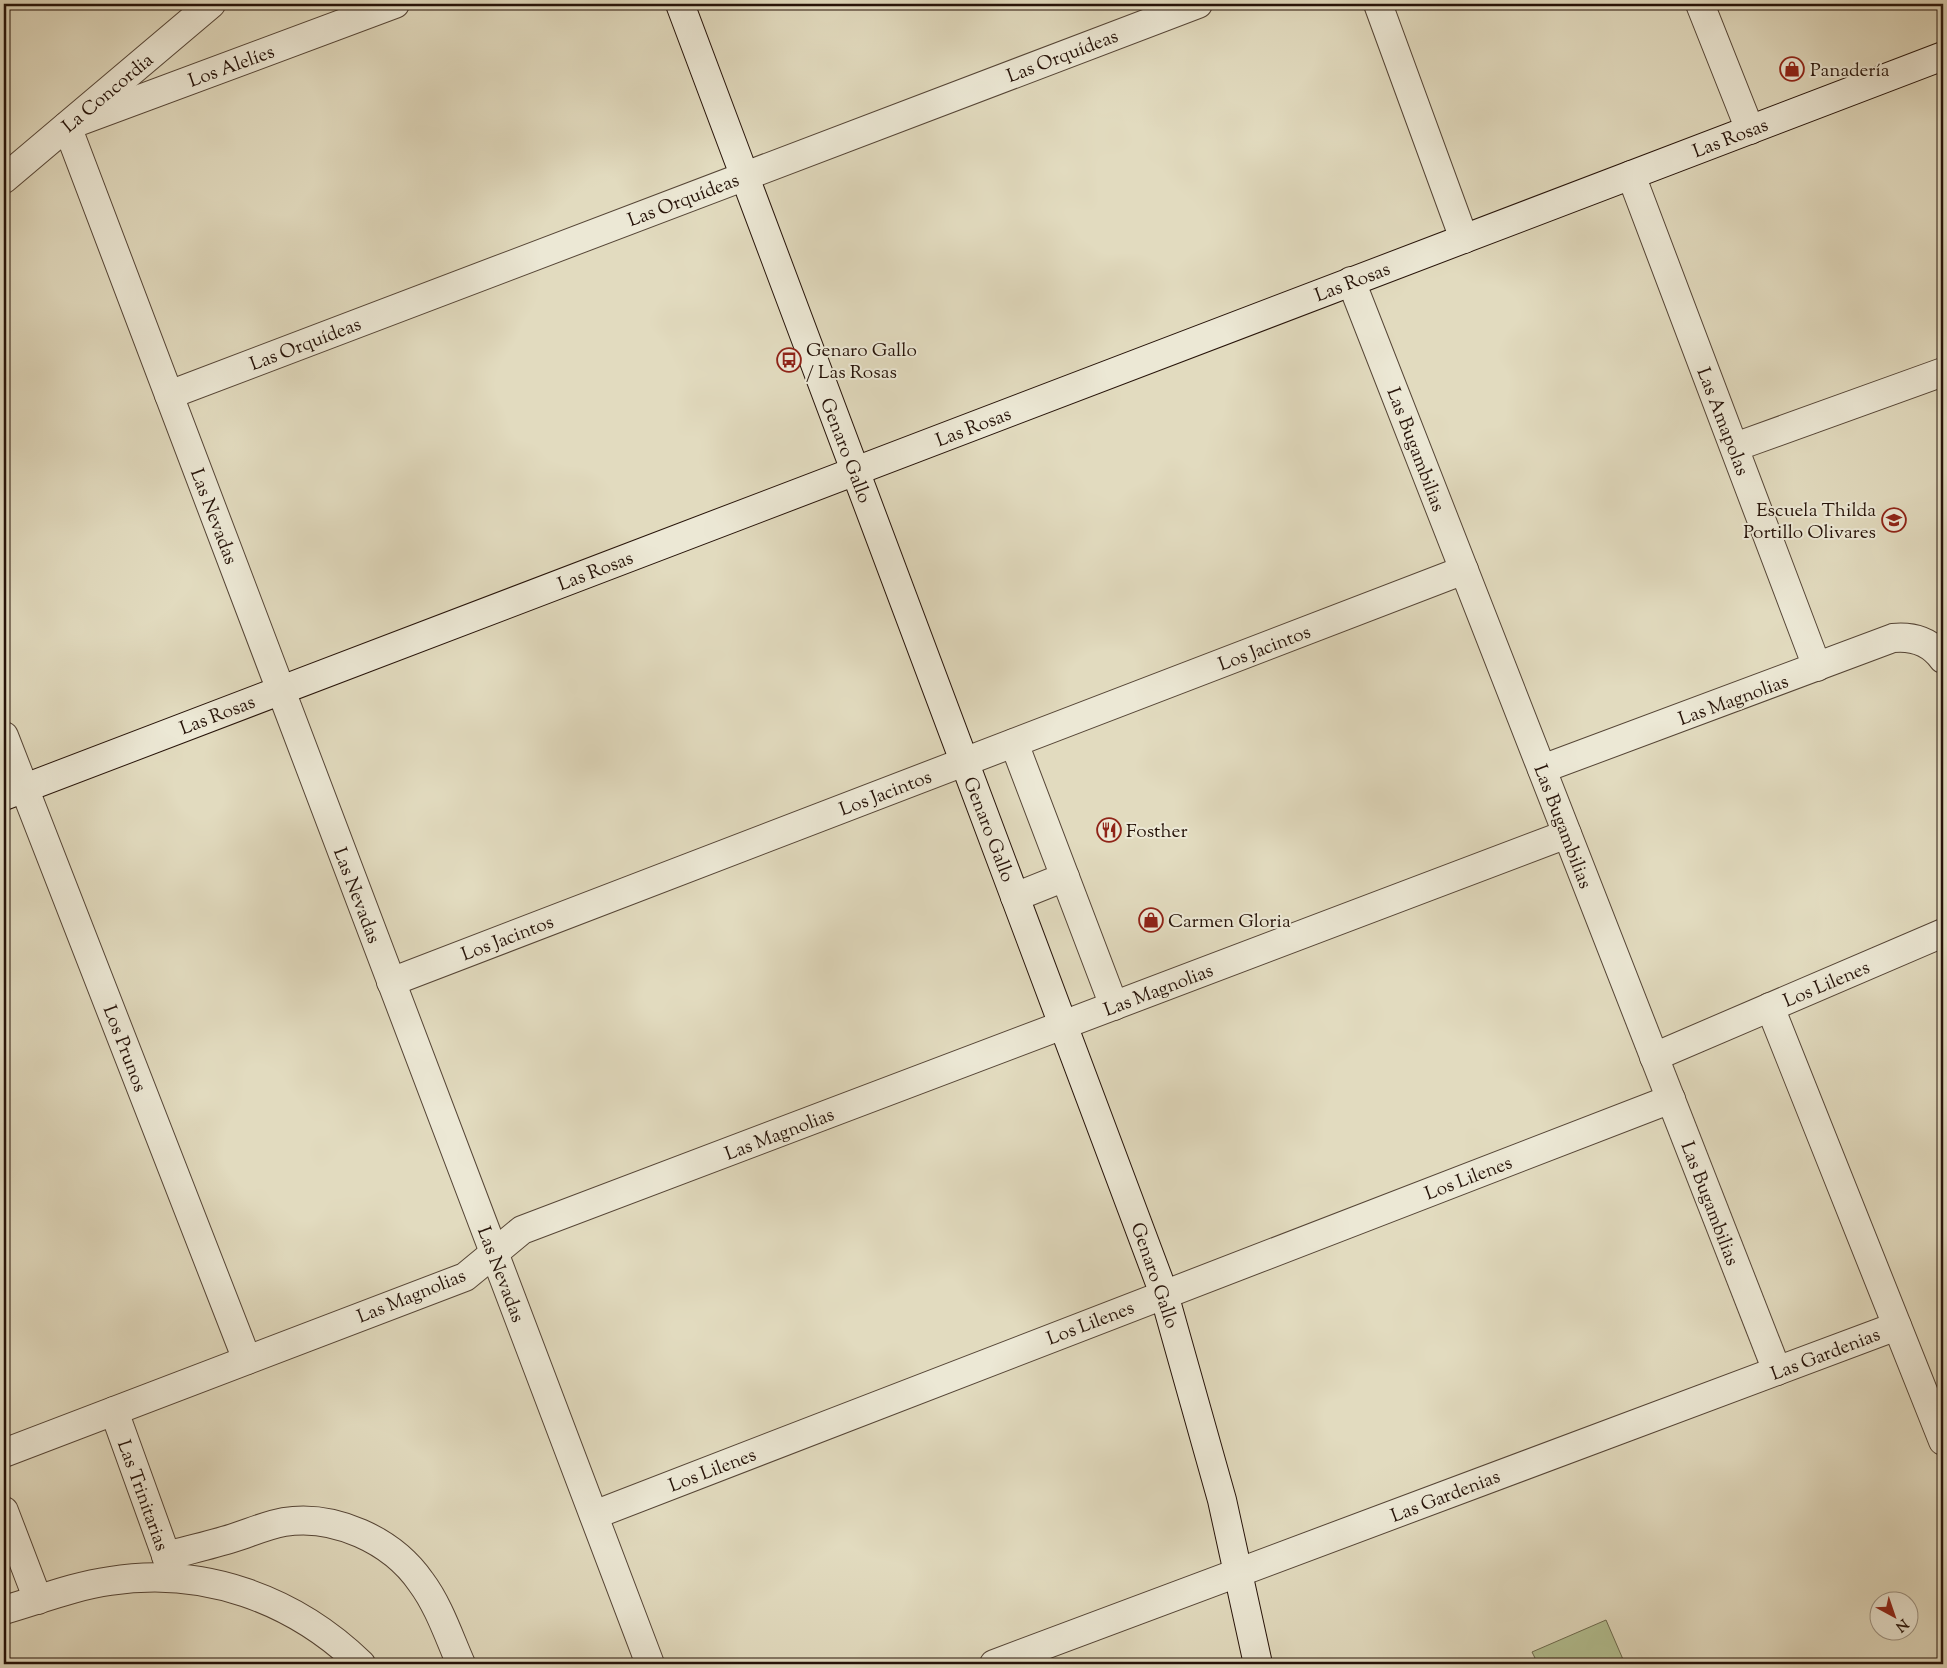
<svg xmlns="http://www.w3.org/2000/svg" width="1947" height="1668" font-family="'Sorts Mill Goudy',serif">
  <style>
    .green { fill: #b3c092; stroke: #6c6a4e }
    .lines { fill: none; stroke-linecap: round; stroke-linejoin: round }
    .street-casing { stroke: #554536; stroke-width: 30 }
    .secondary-casing { stroke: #261309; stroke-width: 30 }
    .street { stroke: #ece8d5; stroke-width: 28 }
    .secondary { stroke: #ece8d5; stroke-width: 28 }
    .labels { text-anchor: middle; stroke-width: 4; stroke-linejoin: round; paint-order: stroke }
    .street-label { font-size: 19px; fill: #261309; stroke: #ece8d5 }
    .poi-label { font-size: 19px; fill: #261309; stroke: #ece8d5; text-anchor: start }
  </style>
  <rect width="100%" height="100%" fill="#e2dbbf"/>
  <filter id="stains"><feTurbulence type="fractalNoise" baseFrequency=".004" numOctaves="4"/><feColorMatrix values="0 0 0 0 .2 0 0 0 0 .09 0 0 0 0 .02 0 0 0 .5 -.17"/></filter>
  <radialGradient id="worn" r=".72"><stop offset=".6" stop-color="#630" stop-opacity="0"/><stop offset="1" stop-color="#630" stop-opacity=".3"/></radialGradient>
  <path class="green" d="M1606 1620 1625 1664H1538L1532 1652Z"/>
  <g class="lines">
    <g class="street-casing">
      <g id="street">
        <path d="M395 4 67 126 650 1664"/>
        <path d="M1378 4 1464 239"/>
        <path d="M1700 4 1750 130"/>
        <path d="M1631 175 1817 667"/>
        <path d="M4 179 211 4"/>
        <path d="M1351 281 1777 1371"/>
        <path d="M169 395 1198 4"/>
        <path d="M1735 447 1943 372"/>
        <path d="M4 736 247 1360"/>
        <path d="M1014 743 1114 1006"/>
        <path d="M1542 769 1893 638C1914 636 1931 642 1943 659"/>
        <path d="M1015 897 1065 877"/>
        <path d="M391 982 1464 570"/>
        <path d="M1770 1007 1943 1441"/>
        <path d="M1654 1057 1943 933"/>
        <path d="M114 1411 172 1572"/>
        <path d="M4 1453 465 1277 522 1230 1567 834"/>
        <path d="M4 1511 38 1600"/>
        <path d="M594 1515 1671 1099"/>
        <path d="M166 1556C188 1550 211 1545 233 1538 249 1533 267 1525 284 1522 334 1514 392 1540 421 1582 439 1606 449 1637 461 1664"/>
        <path d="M4 1610C39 1600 74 1586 110 1581 203 1566 294 1599 361 1664"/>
        <path d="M994 1664 1897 1326"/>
      </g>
    </g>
    <g class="secondary-casing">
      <g id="secondary">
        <path d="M680 4 1164 1294 1222 1500 1258 1664"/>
        <path d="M4 796 1943 56"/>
      </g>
    </g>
    <use href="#street" class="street"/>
    <use href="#secondary" class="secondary"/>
  </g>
  <defs>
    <g id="shop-ring" transform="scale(1.25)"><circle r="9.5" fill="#ece8d5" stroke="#8f2418" stroke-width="1.5"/><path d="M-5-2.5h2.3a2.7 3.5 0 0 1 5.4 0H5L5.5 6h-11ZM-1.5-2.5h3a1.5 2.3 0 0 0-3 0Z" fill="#8f2418"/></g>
    <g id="bus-ring" transform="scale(1.25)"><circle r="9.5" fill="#ece8d5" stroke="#8f2418" stroke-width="1.5"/><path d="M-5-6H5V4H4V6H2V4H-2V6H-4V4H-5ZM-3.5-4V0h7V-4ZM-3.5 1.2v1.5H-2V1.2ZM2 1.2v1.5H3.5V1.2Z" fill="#8f2418"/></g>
    <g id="school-ring" transform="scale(1.25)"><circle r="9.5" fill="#ece8d5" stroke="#8f2418" stroke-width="1.5"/><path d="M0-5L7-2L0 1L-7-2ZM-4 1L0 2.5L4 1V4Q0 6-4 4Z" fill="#8f2418"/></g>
    <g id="restaurant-ring" transform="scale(1.25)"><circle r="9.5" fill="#ece8d5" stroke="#8f2418" stroke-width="1.5"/><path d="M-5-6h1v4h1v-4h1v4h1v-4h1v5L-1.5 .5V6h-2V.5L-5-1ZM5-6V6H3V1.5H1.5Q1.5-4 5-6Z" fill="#8f2418"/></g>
  </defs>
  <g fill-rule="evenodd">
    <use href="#shop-ring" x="1792" y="69"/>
    <use href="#bus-ring" x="789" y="360"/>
    <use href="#school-ring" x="1894" y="520"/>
    <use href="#restaurant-ring" x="1109" y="830"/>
    <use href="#shop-ring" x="1151" y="920"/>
  </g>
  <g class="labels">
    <g class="street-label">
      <text transform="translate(1062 55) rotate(-21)" y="7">Las Orquídeas</text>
      <text transform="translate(231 65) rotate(-20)" y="7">Los Alelíes</text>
      <text transform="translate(107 92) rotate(-40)" y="7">La Concordia</text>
      <text transform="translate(1730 137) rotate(-21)" y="7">Las Rosas</text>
      <text transform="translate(683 199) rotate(-21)" y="7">Las Orquídeas</text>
      <text transform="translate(1352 281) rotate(-21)" y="7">Las Rosas</text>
      <text transform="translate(305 343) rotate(-21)" y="7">Las Orquídeas</text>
      <text transform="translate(1724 421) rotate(69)" y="7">Las Amapolas</text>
      <text transform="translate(973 426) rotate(-21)" y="7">Las Rosas</text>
      <text transform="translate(1417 449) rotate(69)" y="7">Las Bugambilias</text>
      <text transform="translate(847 450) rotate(69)" y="7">Genaro Gallo</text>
      <text transform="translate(215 516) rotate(69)" y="7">Las Nevadas</text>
      <text transform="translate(595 570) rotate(-21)" y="7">Las Rosas</text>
      <text transform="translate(1264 647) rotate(-21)" y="7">Los Jacintos</text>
      <text transform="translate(1733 699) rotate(-20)" y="7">Las Magnolias</text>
      <text transform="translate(217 714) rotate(-21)" y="7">Las Rosas</text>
      <text transform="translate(885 792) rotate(-21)" y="7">Los Jacintos</text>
      <text transform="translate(1564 826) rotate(69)" y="7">Las Bugambilias</text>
      <text transform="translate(990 829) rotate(69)" y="7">Genaro Gallo</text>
      <text transform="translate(358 895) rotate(69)" y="7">Las Nevadas</text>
      <text transform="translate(507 937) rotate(-21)" y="7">Los Jacintos</text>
      <text transform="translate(1826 983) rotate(-23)" y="7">Los Lilenes</text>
      <text transform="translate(1158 989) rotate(-21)" y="7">Las Magnolias</text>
      <text transform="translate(126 1048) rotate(69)" y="7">Los Prunos</text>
      <text transform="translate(779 1133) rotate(-21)" y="7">Las Magnolias</text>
      <text transform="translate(1468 1177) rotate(-21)" y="7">Los Lilenes</text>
      <text transform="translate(1711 1203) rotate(69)" y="7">Las Bugambilias</text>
      <text transform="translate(502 1274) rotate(69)" y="7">Las Nevadas</text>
      <text transform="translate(1156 1275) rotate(71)" y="7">Genaro Gallo</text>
      <text transform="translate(411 1295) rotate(-22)" y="7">Las Magnolias</text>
      <text transform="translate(1090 1322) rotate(-21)" y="7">Los Lilenes</text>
      <text transform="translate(1825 1353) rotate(-21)" y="7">Las Gardenias</text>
      <text transform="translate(712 1469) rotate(-21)" y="7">Los Lilenes</text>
      <text transform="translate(144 1495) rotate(70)" y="7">Las Trinitarias</text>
      <text transform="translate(1445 1495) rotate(-21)" y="7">Las Gardenias</text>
    </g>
    <g class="poi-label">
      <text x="1810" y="76">Panadería</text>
      <text x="806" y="356">Genaro Gallo<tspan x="806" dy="22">/ Las Rosas</tspan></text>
      <text x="1876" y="516" text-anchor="end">Escuela Thilda<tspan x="1876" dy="22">Portillo Olivares</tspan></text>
      <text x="1126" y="837">Fosther</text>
      <text x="1168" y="927">Carmen Gloria</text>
    </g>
  </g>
  <rect width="1947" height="1668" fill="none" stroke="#e2dbbf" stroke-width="20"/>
  <rect x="5" y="5" width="1937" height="1658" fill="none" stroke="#261309" stroke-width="2.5"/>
  <rect x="10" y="10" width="1927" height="1648" fill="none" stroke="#261309"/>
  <g transform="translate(1894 1616) rotate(140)"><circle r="24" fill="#ece8d5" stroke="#9d9383"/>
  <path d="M0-4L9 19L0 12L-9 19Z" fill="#8f2418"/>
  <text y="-8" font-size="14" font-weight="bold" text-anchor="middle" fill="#261309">N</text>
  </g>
  <rect width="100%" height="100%" filter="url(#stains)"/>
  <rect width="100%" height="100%" fill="url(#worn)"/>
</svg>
